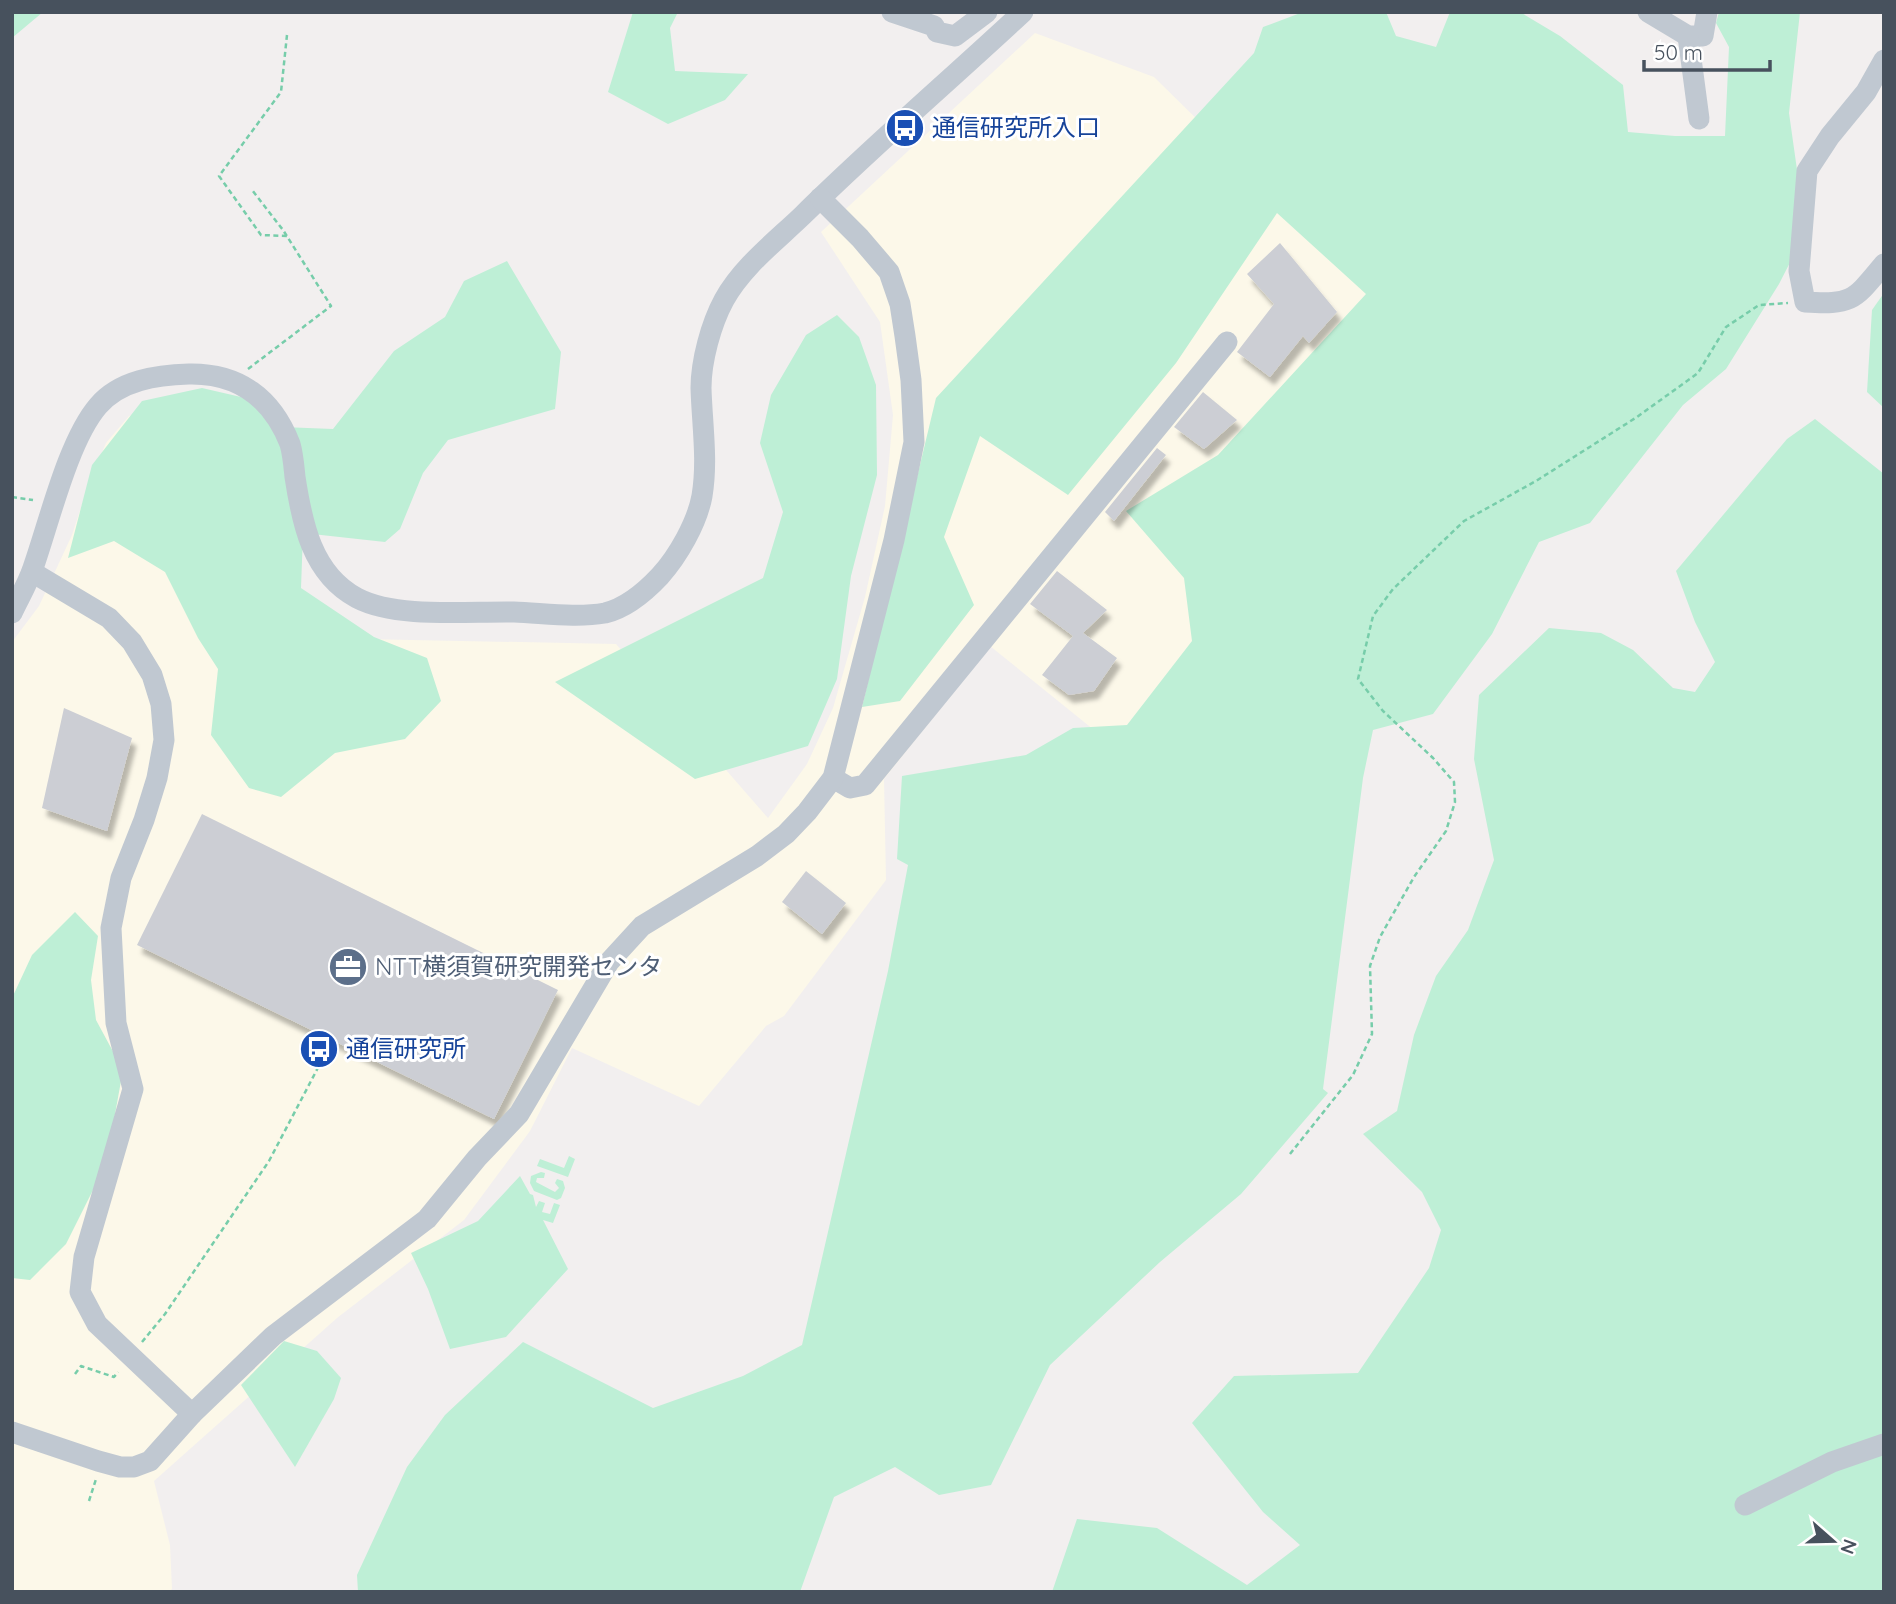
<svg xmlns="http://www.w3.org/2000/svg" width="1896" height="1604" font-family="Quicksand,'Noto Sans JP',sans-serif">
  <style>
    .commercial { fill: #fcf8e9 }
    .green { fill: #beefd6 }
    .building { fill: #ccced4; filter: url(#shadow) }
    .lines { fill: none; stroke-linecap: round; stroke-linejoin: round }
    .path { stroke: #77cdaa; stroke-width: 2.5; stroke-dasharray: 5 3.5; stroke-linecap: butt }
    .minor { stroke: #c0c8d1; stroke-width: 21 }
    .labels { text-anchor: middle; stroke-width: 6; stroke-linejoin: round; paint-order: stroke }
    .transit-label { font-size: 24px; fill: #164399; stroke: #fff; text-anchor: start }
    .service-label { font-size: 24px; fill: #4e5e75; stroke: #fff; text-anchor: start }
  </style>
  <defs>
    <filter id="shadow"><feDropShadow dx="4.5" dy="8" stdDeviation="2" flood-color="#0004"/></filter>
  </defs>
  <rect width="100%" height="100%" fill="#f2efef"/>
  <path class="commercial" d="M1035 33 1154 77 1390 309 1207 575V679L1125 755 990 646 884 779 886 880 784 1016 766 1026 699 1106 572 1048 530 1131 464 1220 337 1318 154 1481 170 1545 172 1589 169 1592H12V642L39 606 72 535 88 486 106 443 129 416 165 405 289 573 315 605 362 639 616 644 768 818 807 764 833 708 865 597 885 506 893 415 880 322 821 232Z"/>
  <g class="green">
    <path d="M12 12H43L12 38Z"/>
    <path d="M633 12H678L670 28 675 71 748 74 725 100 668 124 608 92Z"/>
    <path d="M1303 12H1386L1396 36 1436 47 1450 12H1520L1560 36 1623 85 1628 132 1675 136H1725L1729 47 1716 23 1719 12H1800L1789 113 1799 184 1800 243 1779 284 1726 369 1683 405 1590 523 1539 542 1492 634 1433 714 1373 730 1363 778 1323 1089 1328 1093 1241 1194 1160 1262 1050 1365 991 1485 939 1495 895 1467 834 1497 800 1592H358L357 1575 407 1467 445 1415 523 1342 653 1408 743 1376 802 1345 888 971 908 865 897 859 902 776 1026 755 1073 728 1127 725 1192 641 1184 578 1126 511 1218 455 1366 294 1277 213 1176 363 1068 495 980 436 944 537 974 605 900 701 862 707 936 398 1254 53 1263 27Z"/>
    <path d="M507 261 561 352 555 409 448 440 423 473 400 529 385 542 303 533 301 588 374 637 427 658 441 701 405 739 335 753 281 797 249 788 211 735 218 669 198 638 165 572 114 541 68 558 92 465 142 401 202 388 254 400 282 427 333 429 394 351 445 317 464 281Z"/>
    <path d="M1884 293V408L1867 392 1872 310Z"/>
    <path d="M837 315 859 337 876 385 877 475 851 576 837 679 808 746 695 779 555 682 763 578 783 512 760 443 771 395 806 335Z"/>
    <path d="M1815 419 1884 474V1592H1052L1077 1519 1157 1528 1247 1585 1300 1545 1263 1512 1192 1423 1234 1376 1358 1373 1429 1268 1441 1230 1422 1192 1363 1134 1397 1111 1414 1035 1436 976 1468 930 1494 860 1474 759 1479 695 1549 628 1601 633 1633 650 1673 688 1695 692 1715 662 1695 622 1676 571 1787 439Z"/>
    <path d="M75 912 98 936 91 980 96 1020 123 1070 106 1164 66 1244 30 1280 12 1278V998L32 955Z"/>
    <path d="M569 1156 575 1159 568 1177 537 1166 540 1159 564 1168Z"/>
    <path d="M541 1172 545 1173 544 1178H537L536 1182 555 1192 559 1188 555 1183 557 1179 563 1181 565 1188 561 1198 557 1200 534 1191 530 1183 531 1176Z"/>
    <path d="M520 1176 530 1194 533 1195 536 1207 539 1201 545 1203 542 1212 550 1214 554 1203 560 1205 553 1223 543 1220 568 1269 506 1337 450 1349 428 1289 411 1253 478 1221Z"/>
    <path d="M284 1341 317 1351 341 1378 334 1399 295 1467 241 1385Z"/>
  </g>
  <g class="building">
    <path d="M1280 243 1337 312 1309 343 1303 336 1270 377 1237 352 1274 304 1247 274Z"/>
    <path d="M1203 392 1237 420 1204 449 1174 427Z"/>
    <path d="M1157 448 1166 455 1114 521 1105 512Z"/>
    <path d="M1057 571 1107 610 1083 633 1117 658 1094 691 1069 695 1042 675 1073 636 1030 604Z"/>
    <path d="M64 708 132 738 107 831 42 808Z"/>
    <path d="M202 814 558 990 494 1119 137 945Z"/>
    <path d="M806 871 846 903 822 934 782 902Z"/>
  </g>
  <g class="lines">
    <g class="path">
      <path d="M287 35 281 92 219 176 261 235 287 236"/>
      <path d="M248 369 331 306 283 230 252 190"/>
      <path d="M12 497 33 500"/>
      <path d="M1290 1154 1353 1075 1372 1034 1370 966 1380 937 1414 877 1446 831 1455 802 1454 782 1433 758 1383 711 1358 679 1373 616 1393 589 1464 521 1536 481 1637 417 1698 373 1726 327 1759 305 1788 303"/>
      <path d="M142 1342 165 1314 269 1161 332 1041"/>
      <path d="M75 1374 81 1366 114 1377 118 1372"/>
      <path d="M89 1501 96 1479"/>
    </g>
    <g class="minor">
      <path d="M892 12 934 26 937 32 955 36 987 12"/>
      <path d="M1648 12 1688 36H1703L1707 12"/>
      <path d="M1688 36 1699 119"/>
      <path d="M1884 60 1866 92 1830 136 1807 171 1799 271 1805 302C1853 305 1854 300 1884 264"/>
      <path d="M32 572 109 618 132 642 152 675 161 704 164 740 157 778 144 820 121 878 111 928 116 1023 133 1089 84 1257 80 1292 97 1324 192 1414"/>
      <path d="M12 613C19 598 28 583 33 568 49 523 68 441 98 406 120 380 157 375 189 374 239 373 272 398 290 444 293 454 294 467 295 477 302 523 312 574 357 598 397 619 469 611 514 612 543 613 576 618 605 613 626 608 645 592 660 576 678 556 697 523 702 496 708 460 702 424 701 388 701 361 711 324 724 300 742 267 776 241 803 215 874 145 950 80 1023 12"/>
      <path d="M833 778 850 788 865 785 1227 342"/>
      <path d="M12 1432 98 1461 120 1467H134L150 1461 192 1414 273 1336 427 1219 477 1158 519 1114 609 962 642 926 757 856 786 834 807 812 833 778 894 540 914 442 911 380 905 336 900 304 889 272 860 238 820 198"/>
      <path d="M1745 1505 1832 1462 1884 1444"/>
    </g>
  </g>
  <defs>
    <g id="bus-disc" transform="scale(2.0125)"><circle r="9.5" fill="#1a4fb4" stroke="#fff"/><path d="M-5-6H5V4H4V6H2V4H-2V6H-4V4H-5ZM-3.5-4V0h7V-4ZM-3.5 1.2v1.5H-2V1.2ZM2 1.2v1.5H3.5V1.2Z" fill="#fff"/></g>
    <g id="office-disc" transform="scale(2.0125)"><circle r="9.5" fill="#5c6f8a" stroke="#fff"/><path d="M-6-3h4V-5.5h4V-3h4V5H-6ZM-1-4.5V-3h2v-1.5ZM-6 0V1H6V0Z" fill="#fff"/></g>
  </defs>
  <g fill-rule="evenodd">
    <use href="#bus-disc" x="905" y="128"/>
    <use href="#office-disc" x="348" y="967"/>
    <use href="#bus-disc" x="319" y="1049"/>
  </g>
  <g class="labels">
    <g class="transit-label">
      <text x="932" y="136">通信研究所入口</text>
      <text x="346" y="1057">通信研究所</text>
    </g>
    <g class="service-label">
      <text x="375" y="975">NTT横須賀研究開発センタ</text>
    </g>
  </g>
  <rect width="1896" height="1604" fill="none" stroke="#47515d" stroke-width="28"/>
  <g transform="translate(1833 1541) rotate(110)" stroke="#ffffff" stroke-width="5" paint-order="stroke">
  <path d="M0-5L12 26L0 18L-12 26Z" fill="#47515d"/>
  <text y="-10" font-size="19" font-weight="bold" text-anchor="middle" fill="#47515d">N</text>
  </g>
  <path d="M1644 60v10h126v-10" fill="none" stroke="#47515d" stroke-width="3.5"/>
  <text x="1654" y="60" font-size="21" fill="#47515d" stroke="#ffffff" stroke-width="5" paint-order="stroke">50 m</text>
</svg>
